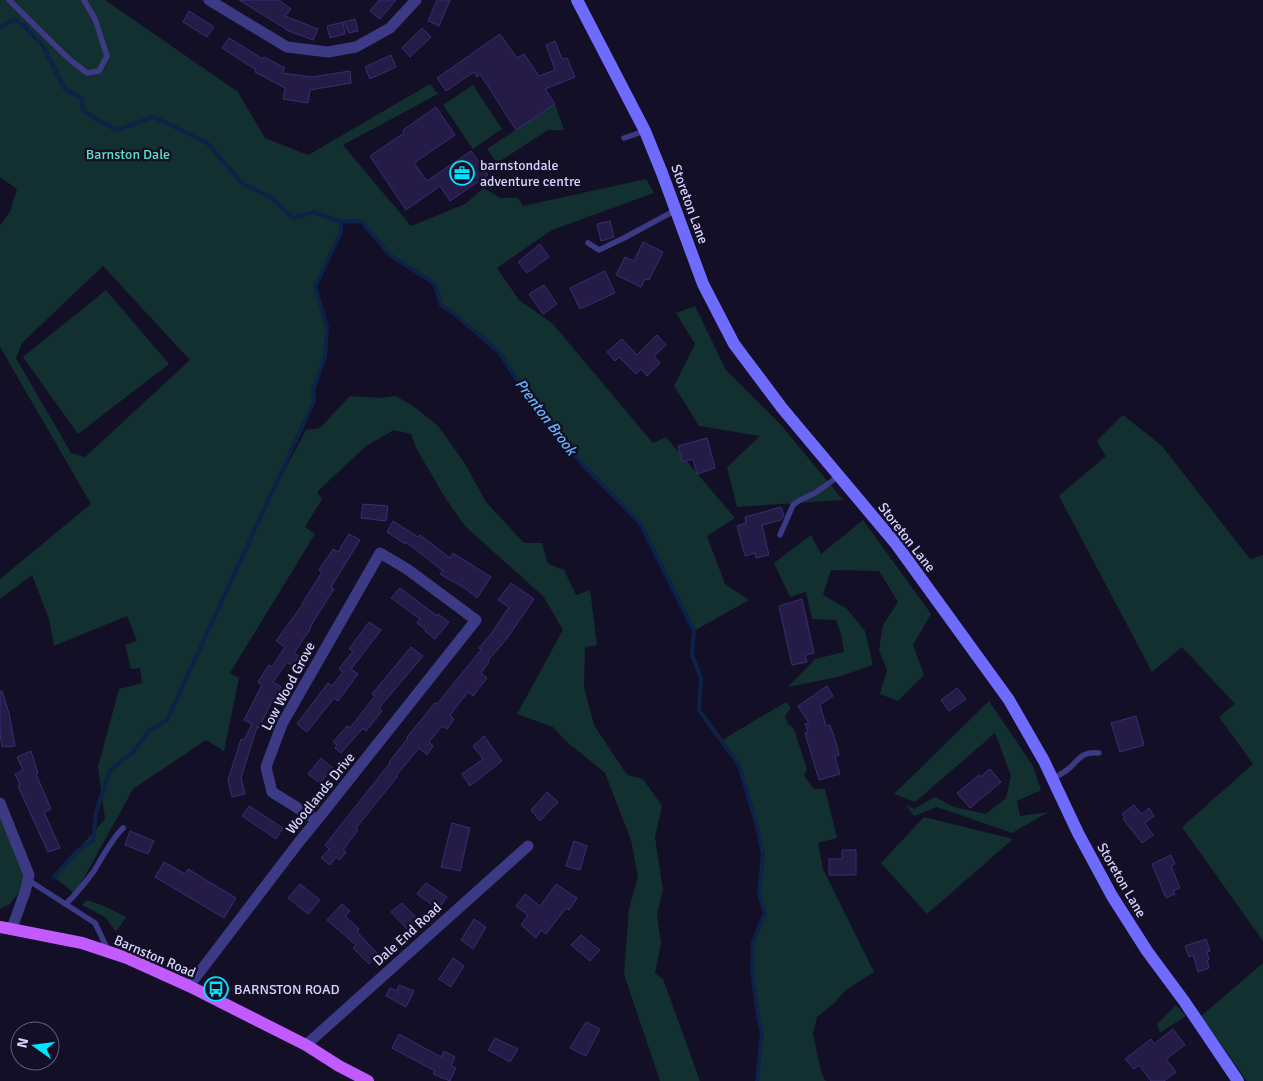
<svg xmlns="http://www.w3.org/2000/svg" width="1263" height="1081" font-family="Signika,sans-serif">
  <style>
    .green { fill: #12302f; fill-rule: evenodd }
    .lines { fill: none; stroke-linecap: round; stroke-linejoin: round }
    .stream { stroke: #0c2248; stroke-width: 4 }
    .building { fill: #241b47; stroke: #3b2d73 }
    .lane { stroke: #3d3a85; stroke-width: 5.5 }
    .street { stroke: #3d3a85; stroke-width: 11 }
    .secondary { stroke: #6f6bff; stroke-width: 12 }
    .primary { stroke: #c25bff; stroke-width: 12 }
    .labels { text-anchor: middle; stroke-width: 5; stroke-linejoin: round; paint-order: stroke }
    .park-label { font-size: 14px; fill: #5fe0c0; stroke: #130f26 }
    .poi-label { font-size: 14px; fill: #d9d4ff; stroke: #130f26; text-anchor: start }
    .street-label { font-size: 14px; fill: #d9d4ff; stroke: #130f26 }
    .water-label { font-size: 15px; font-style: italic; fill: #62b6ff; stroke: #130f26 }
  </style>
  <rect width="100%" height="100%" fill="#130f26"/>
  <g class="green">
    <path d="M0 0H105L238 92 265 138 308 155 430 84 438 94 343 145 411 226 465 204 484 188 500 198H518L523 206 646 179 654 193 552 230 497 268 519 300 552 323 653 443 666 437 735 518 707 536 725 584 749 600 694 631 640 523 584 466 531 402 499 352 453 313 441 305 434 284 390 255 361 221 341 222V232L315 287 327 327 325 356 313 390 314 401 262 513 306 430 320 428 350 396 379 398 396 396 416 408 438 426 464 462 486 502 524 543H542L548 564 564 570 576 595 590 590 597 645 585 647 584 687 594 725 627 775 643 779 662 806 655 837 663 890 657 914 661 943 655 973 663 979 700 1081H660L624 974 629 909 638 876 631 840 605 773 567 742 553 727 517 714 563 630 543 596 465 526 444 496 416 448 411 434 394 430 366 446 317 492 322 499 305 527 315 534 230 673 239 678 224 751 206 740 133 789 75 894 54 877 105 819 98 767 119 689 142 683 140 668 131 669 125 645 137 641 127 616 54 646 49 619 32 575 0 599V579L91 504 0 347V225L10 212 17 189 0 177ZM103 266 190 360 85 457 71 453 16 358 22 343Z"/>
    <path d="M473 85 502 129 473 149 443 105Z"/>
    <path d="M555 104 564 130H548L497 163 487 149Z"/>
    <path d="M106 290 169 364 78 434 23 357Z"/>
    <path d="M695 306 726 370 781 425 843 500 737 507 727 467 760 436 699 426 674 386 695 344 676 313Z"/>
    <path d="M1123 415 1162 446 1250 559 1263 555V941L1182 827 1253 764 1219 717 1235 704 1182 647 1152 672 1059 496 1106 456 1097 441Z"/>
    <path d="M863 520 931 614 913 645 924 675 898 701 880 694 887 670 879 650 883 625 898 602 879 571 831 570 823 595 846 608 865 631 873 665 838 677 788 687 815 659 844 652 841 634 836 620 812 619 806 592 790 597 774 563 811 535 821 554Z"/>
    <path d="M989 701 1033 766 1041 790 1017 801 1020 816 1049 812 1012 833 937 807 914 816 905 804 914 809 935 797 954 807 986 814 1006 798 1011 776 995 733 915 802 894 794Z"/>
    <path d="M786 702 791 708 785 716 788 724 794 729 807 769 804 776 814 789H825L837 838 818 843 823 869 874 972 846 990 833 1004 817 1017 813 1034 822 1075 826 1081H757L762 1033 758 1015 752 970 753 942 765 913 759 894 763 854 757 826 739 765 722 740Z"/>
    <path d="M0 812 25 870 19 892 10 904 0 909Z"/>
    <path d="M924 817 1013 839 927 914 881 863Z"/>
    <path d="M87 900 104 906 126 917 116 932 105 917 82 905Z"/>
    <path d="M1263 963V1081H1247L1201 1016Z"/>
    <path d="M1176 1005 1186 1016 1160 1033 1157 1024Z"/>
  </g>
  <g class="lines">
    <g class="stream">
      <path d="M0 27 14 19 23 25 43 46 64 88 82 99 83 111 116 130 154 117 207 143 243 184 272 198 293 218 314 212 341 222 361 221 390 255 435 284 441 305 453 313 499 352 531 402 584 466 640 523 694 631 692 655 701 678 699 710 739 765 757 826 763 854 759 894 765 913 753 942 752 970 758 1016 762 1033 757 1081"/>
      <path d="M54 877 76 852 93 840 96 812 110 770 133 752 149 731 167 720 314 401 313 390 325 356 327 327 315 287 341 232V222"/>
    </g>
  </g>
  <g class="building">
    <path d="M239 0H279L291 9 285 16 318 29 313 40 286 30V29Z"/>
    <path d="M379 0H396L380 19 370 11Z"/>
    <path d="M437 0H450L439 26 428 21Z"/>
    <path d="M189 11 214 27 207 37 183 22Z"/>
    <path d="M355 19 358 31 349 33 344 22Z"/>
    <path d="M343 22 345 34 330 38 327 26Z"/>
    <path d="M422 28 431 37 410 57 402 48Z"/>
    <path d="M500 34 517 58 524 54 539 76 555 70 546 45 555 41 562 59 567 58 575 77 545 89 555 104 516 130 480 74 477 77 474 72 446 91 437 78Z"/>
    <path d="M229 38 263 59 264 57 285 68 282 73 312 77 350 71 351 83 310 90 308 103 283 99 285 88 255 72 256 70 222 48Z"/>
    <path d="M391 55 396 67 370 79 365 67Z"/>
    <path d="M436 107 455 135 414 163 427 181 471 151 488 175 450 201 440 186 406 210 370 156 404 133 403 130Z"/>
    <path d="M610 221 614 237 601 241 597 224Z"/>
    <path d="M643 242 663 252 649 280 645 279 641 287 616 275 625 257 634 261Z"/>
    <path d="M540 244 549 257 527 273 518 262Z"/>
    <path d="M605 271 615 293 580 309 570 288Z"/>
    <path d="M544 285 557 304 543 314 529 294Z"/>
    <path d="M657 335 666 345 654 356 660 363 647 376 641 369 636 374 619 357 615 361 607 352 622 339 637 355Z"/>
    <path d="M707 438 715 468 697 474 693 459 682 462 678 446Z"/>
    <path d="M363 504 388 506 386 521 361 518Z"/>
    <path d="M781 507 784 515 781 520 762 525 769 555 756 558 755 553 745 556 737 526 746 523 745 517Z"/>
    <path d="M393 521 418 537 420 535 450 558 453 553 491 577 477 598 466 589 440 574 443 571 406 542 405 544 387 532Z"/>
    <path d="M349 534 360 540 331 587 334 589 310 627 311 628 294 653 299 656 292 666 287 662 273 682 281 687 272 701 259 728 257 727 241 778 245 794 232 797 228 780 241 739 244 740 252 724 244 720 262 685 258 682 269 665 272 667 285 647 276 641 303 604H302L322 572 319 570 333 549 338 552Z"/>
    <path d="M511 583 534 599 508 637 488 661 489 662 481 673 487 678 473 696 468 692 450 715 454 719 447 729 442 726 429 742 433 746 427 755 419 748 396 776 397 777 356 828 358 830 343 850 346 852 340 860 336 857 330 865 321 858 329 849 325 845 390 763 389 762 408 738 407 737 435 703 437 704 481 650 479 648 491 634 509 607 498 600Z"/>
    <path d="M400 588 437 616 438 614 449 622 435 639 425 631 426 630 417 623 420 619 391 598Z"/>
    <path d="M802 599 814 653 805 655 807 662 792 665 779 606Z"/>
    <path d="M369 622 381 630 351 669 358 674 338 701 334 698 307 732 297 724 328 683 332 686 343 672 339 669 353 651 349 649Z"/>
    <path d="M411 647 423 656 379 708 382 711 366 731 363 728 341 753 335 748 337 745 333 742 347 726 350 728 375 696 372 694Z"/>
    <path d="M827 686 833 696 820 705 826 726 830 725 837 746 839 755 835 757 840 774 819 780 805 733 808 732 805 724 809 723 798 706Z"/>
    <path d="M957 688 966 699 949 711 941 700Z"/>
    <path d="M0 691H2L9 713 15 746 2 747 0 733Z"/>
    <path d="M1136 716 1144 745 1120 752 1111 723Z"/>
    <path d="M484 736 502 761 470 786 462 774 483 759 473 746Z"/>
    <path d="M31 751 38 773 36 774 51 809 44 812 60 848 48 852 18 786 20 785 15 774 23 770 17 757Z"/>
    <path d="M321 758 333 768 320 783 308 774Z"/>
    <path d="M990 769 1001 782 970 808 957 793 979 775 980 777Z"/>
    <path d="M547 792 558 802 540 821 531 810Z"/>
    <path d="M1134 805 1141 814 1149 808 1154 816 1145 823 1153 835 1142 843 1123 819 1125 817 1122 814Z"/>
    <path d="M249 806 283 828 276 839 242 816Z"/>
    <path d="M452 823 470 828 460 871 441 867Z"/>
    <path d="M130 831 154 841 148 854 125 845Z"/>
    <path d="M574 841 587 846 580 870 566 866Z"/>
    <path d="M842 850H856V875H829V859H842Z"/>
    <path d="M1171 855 1175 864 1171 866 1180 888 1173 891 1175 894 1166 898 1152 864Z"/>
    <path d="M164 862 185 874 188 869 236 898 224 918 155 877Z"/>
    <path d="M426 883 447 897 438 909 417 894Z"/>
    <path d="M300 884 320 900 308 914 288 898Z"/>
    <path d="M556 884 577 898 569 910 566 908 546 934 541 930 536 938 521 925 528 915 516 906 525 894 540 906Z"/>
    <path d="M402 903 419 920 408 930 391 912Z"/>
    <path d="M342 904 350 911 345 916 359 929 357 932 378 954 369 964 353 948 356 945 327 920Z"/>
    <path d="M474 919 486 927 473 949 461 940Z"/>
    <path d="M581 935 600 950 590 961 571 945Z"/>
    <path d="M1206 939 1210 951 1207 952 1209 960H1207L1209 968 1198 972 1193 955 1189 957 1185 946Z"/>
    <path d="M453 958 464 966 451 987 439 979Z"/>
    <path d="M399 985 414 991 406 1007 386 996 390 988 397 991Z"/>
    <path d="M586 1022 600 1029 586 1056 570 1048Z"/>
    <path d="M1173 1029 1185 1045 1166 1059 1176 1072 1164 1081H1151L1139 1065 1134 1069 1125 1059 1151 1039 1154 1044Z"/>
    <path d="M399 1034 441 1057 444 1051 455 1057 451 1066 456 1068 450 1081 433 1074 435 1071 392 1048Z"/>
    <path d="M495 1038 518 1049 510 1062 488 1050Z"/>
  </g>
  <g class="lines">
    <g class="lane">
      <path d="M9 0 69 59 87 73 99 71 107 56 95 19 84 0"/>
      <path d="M624 138 645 131"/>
      <path d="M588 243 599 250 624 238 676 210"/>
      <path d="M780 535 793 505 800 500 815 493 832 481 838 475"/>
      <path d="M1052 779C1057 776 1062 774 1067 770 1079 761 1080 751 1099 753"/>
      <path d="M28 880 95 923 108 950"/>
      <path d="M66 904C76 894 85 883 94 871 103 856 111 840 123 828"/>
    </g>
    <g class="street">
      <path d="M209 0 287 47 328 52 356 47 390 28 416 0"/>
      <path d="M0 803 29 875 25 892 12 928"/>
      <path d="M189 986 299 842 317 820 476 620 407 569 380 553 282 724 266 767 272 792 317 820"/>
      <path d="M306 1045 528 846"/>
    </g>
    <path class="secondary" d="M577 0 645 131 662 173 703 284 734 344 782 408 896 544 1009 700 1044 761 1078 833 1112 896 1147 951 1184 1001 1238 1081"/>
    <path class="primary" d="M0 927 82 943 127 958 189 986 306 1045 339 1066 368 1081"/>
  </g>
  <defs>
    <g id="office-ring" transform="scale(1.25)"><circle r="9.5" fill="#130f26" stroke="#00e5ff" stroke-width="1.5"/><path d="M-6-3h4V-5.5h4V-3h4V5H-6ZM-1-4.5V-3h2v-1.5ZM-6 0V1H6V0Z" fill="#00e5ff"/></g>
    <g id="bus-ring" transform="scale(1.25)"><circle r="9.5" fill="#130f26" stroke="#00e5ff" stroke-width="1.5"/><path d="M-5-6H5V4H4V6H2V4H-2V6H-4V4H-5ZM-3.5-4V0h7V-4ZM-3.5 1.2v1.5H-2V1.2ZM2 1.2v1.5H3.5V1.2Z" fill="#00e5ff"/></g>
  </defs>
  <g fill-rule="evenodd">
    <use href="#office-ring" x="462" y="173"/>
    <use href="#bus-ring" x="216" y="989"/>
  </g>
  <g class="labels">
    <g class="park-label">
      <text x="128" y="159">Barnston Dale</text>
    </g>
    <g class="poi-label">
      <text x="480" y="170">barnstondale<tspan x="480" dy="16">adventure centre</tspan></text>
      <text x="234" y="994">BARNSTON ROAD</text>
    </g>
    <g class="street-label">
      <text transform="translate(690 204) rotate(70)" y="5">Storeton Lane</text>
      <text transform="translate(907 537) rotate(52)" y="5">Storeton Lane</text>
      <text transform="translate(288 686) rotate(-62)" y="5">Low Wood Grove</text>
      <text transform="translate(320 793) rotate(-51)" y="5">Woodlands Drive</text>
      <text transform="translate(1122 880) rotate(60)" y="5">Storeton Lane</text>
      <text transform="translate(407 934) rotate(-42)" y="5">Dale End Road</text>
      <text transform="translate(155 956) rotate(23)" y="5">Barnston Road</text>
    </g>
    <g class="water-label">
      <text transform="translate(546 417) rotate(53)" y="5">Prenton Brook</text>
    </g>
  </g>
  <g transform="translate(35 1046) rotate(284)"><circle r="24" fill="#130f26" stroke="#625e7d"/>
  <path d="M0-4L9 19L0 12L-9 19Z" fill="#00e5ff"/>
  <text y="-8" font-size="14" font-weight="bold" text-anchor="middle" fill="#d9d4ff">N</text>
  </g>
</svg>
